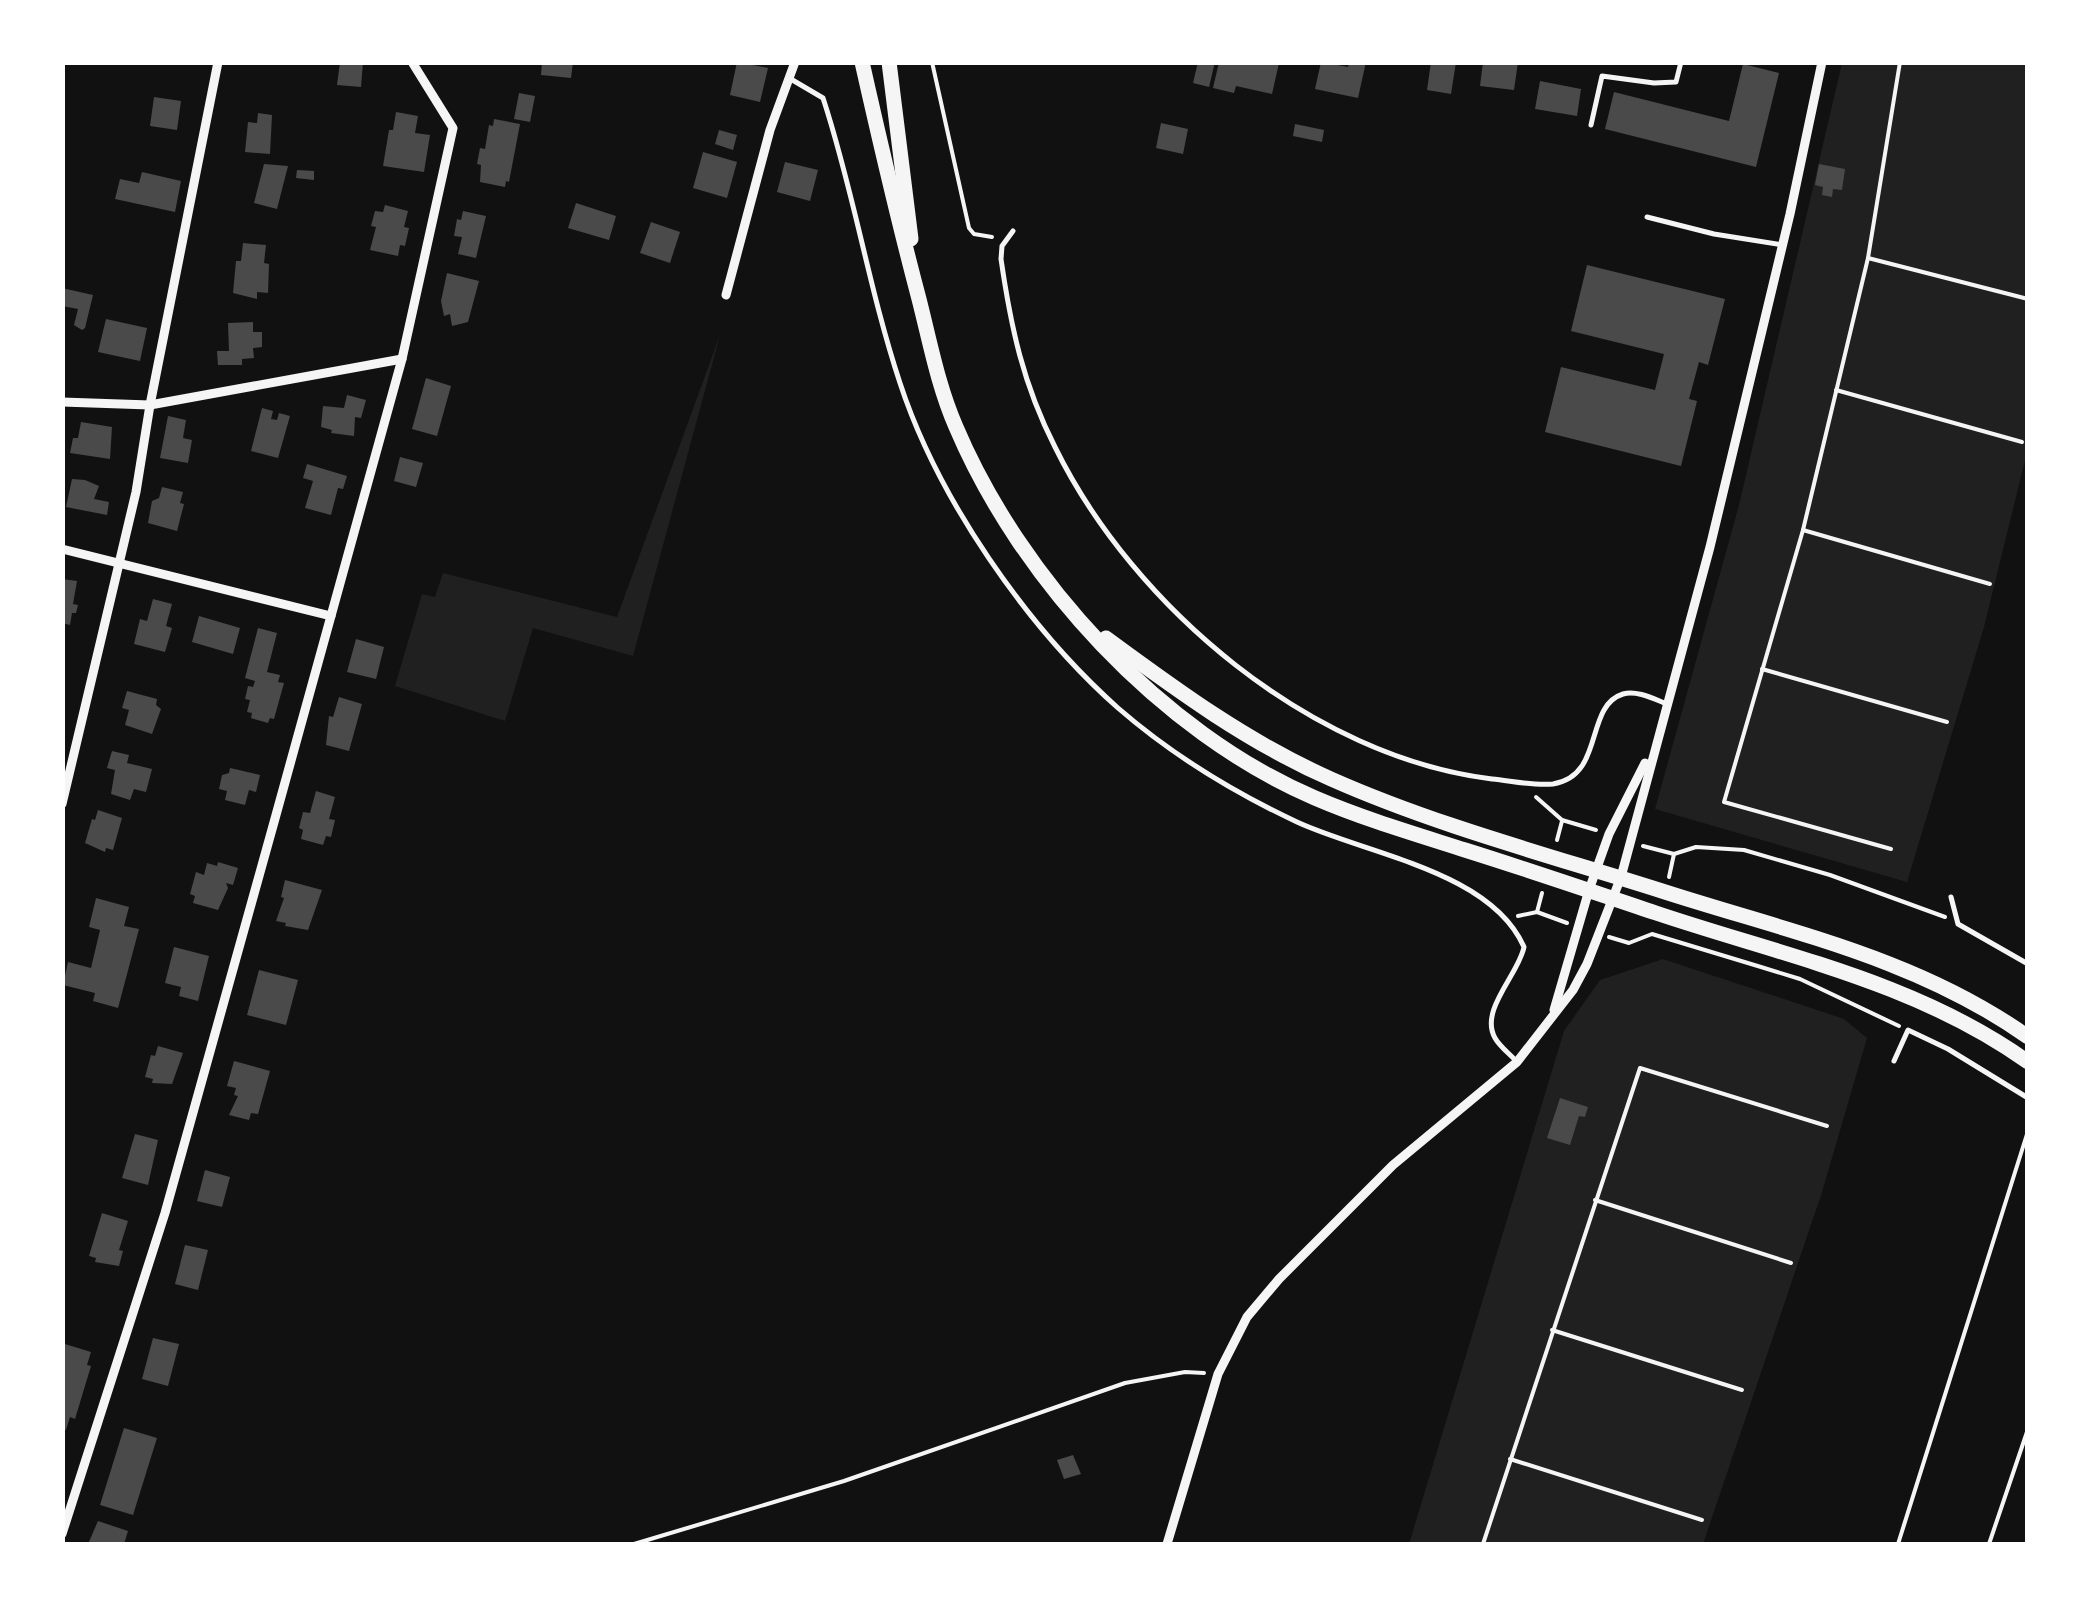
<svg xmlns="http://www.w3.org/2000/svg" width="2090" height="1607" font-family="'Source Sans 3',sans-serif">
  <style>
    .green { fill: #202020 }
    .building { fill: #4a4a4a }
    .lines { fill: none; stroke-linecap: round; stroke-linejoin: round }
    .path { stroke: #f5f5f5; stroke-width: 4 }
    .service { stroke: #f5f5f5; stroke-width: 5 }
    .minor { stroke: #f5f5f5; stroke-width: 9 }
    .primary { stroke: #f5f5f5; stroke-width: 15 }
  </style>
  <rect width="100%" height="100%" fill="#111"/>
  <g class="green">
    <path d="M1842 63H2027V452L1984 627 1907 882 1655 809 1739 505Z"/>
    <path d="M720 335 633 656 533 628 505 721 395 686 422 594 435 597 443 573 617 617Z"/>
    <path d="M1663 959 1844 1019 1867 1038 1822 1192 1703 1544H1409L1564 1031 1600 980Z"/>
  </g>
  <g class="building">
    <path d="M340 62H363L361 87 337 85Z"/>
    <path d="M542 62H573L571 78 541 75Z"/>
    <path d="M737 62 768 68 760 102 730 95Z"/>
    <path d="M1198 62H1215L1209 87 1193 83Z"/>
    <path d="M1219 62 1279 63 1272 94 1236 86 1234 93 1213 88Z"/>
    <path d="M1321 62 1348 67 1349 62H1366L1358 98 1315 89Z"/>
    <path d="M1431 62H1456L1451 94 1427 90Z"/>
    <path d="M1483 62H1518L1514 90 1480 86Z"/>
    <path d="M1743 64 1779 73 1756 167 1605 129 1614 92 1729 121Z"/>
    <path d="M1540 81 1581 89 1577 116 1535 109Z"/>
    <path d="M519 93 535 96 530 122 514 119Z"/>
    <path d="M154 97 181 101 177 130 150 126Z"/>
    <path d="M396 112 418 116 415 133 430 135 424 172 383 166 389 130H393Z"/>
    <path d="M258 113 272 115 270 154 245 152 248 122 257 123Z"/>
    <path d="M494 119 520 124 509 182 506 181 505 187 480 182 481 165 477 164 480 148 485 149 489 125 493 126Z"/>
    <path d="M1161 123 1188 129 1183 154 1156 148Z"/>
    <path d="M1295 124 1324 130 1322 142 1293 136Z"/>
    <path d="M719 130 737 135 733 150 715 144Z"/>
    <path d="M703 152 737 162 727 198 693 188Z"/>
    <path d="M785 162 818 170 810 201 777 192Z"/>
    <path d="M264 164 288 166 277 209 254 203Z"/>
    <path d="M1819 164 1845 169 1842 190 1833 189 1832 197 1822 195 1823 187 1815 185Z"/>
    <path d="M297 170 314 171V180L296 178Z"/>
    <path d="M142 172 181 181 175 212 115 199 120 179 139 183Z"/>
    <path d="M576 203 616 216 609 240 568 228Z"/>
    <path d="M385 205 408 211 404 227 409 228 405 246 400 245 398 256 370 250 376 227 371 226 375 211 383 212Z"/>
    <path d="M463 211 486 216 476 258 458 254 462 237 454 236 457 219 461 220Z"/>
    <path d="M651 222 680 232 670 263 640 253Z"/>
    <path d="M243 243 266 245 264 263 269 264 268 293 257 292V299L233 293 236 261H241Z"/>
    <path d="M1587 265 1725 299 1708 365 1699 362 1689 399 1697 401 1681 466 1545 432 1561 367 1655 390 1664 354 1571 331Z"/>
    <path d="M447 273 479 281 468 322 452 326 450 314 444 316 441 301Z"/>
    <path d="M62 288 93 295 85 328 82 330 74 325 78 309 62 306Z"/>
    <path d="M106 319 147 328 140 361 98 352Z"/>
    <path d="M253 322V332H262V347L253 348 254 358 242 359V365H218L217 351H229L228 323Z"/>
    <path d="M426 378 451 386 437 436 412 429Z"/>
    <path d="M347 395 366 400 361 418 355 417 354 436 331 433 332 430 321 427 323 406 344 408Z"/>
    <path d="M262 408 273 411 271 419 277 420 279 413 290 416 278 458 251 451Z"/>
    <path d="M168 416 186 420 183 438 192 440 188 463 160 458Z"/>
    <path d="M81 422 112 427 110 459 70 453 73 438H78Z"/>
    <path d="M400 457 423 463 416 487 394 481Z"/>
    <path d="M307 464 347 476 343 489 338 488 331 515 305 508 313 481 303 478Z"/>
    <path d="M72 479 85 480 99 486 94 499 109 502 107 515 66 507Z"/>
    <path d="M162 487 183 492 180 503 184 504 177 531 148 523 152 501 159 498Z"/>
    <path d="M62 579 77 581 73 604 78 605 76 613H72L70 625 62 623Z"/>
    <path d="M153 599 172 604 166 626 172 628 165 652 134 644 140 619 147 621Z"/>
    <path d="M199 616 240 628 233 654 192 642Z"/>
    <path d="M258 628 277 633 267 672 280 675 278 682 284 683 274 719 270 718 268 723 251 718 252 713 247 712 250 700 245 699 248 686 253 687 255 681 245 678Z"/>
    <path d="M356 639 384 647 376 679 347 672Z"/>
    <path d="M127 691 157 699 156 705 161 709 152 734 125 725 129 710 122 708Z"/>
    <path d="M339 697 362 704 349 751 326 745 329 716 333 717Z"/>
    <path d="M112 751 129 755 127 763 152 769 146 792 134 789 130 800 111 794 115 770 107 768Z"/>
    <path d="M230 768 260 775 256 792 249 790 245 805 225 800 227 791 219 789 222 775 229 773Z"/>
    <path d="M316 791 335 797 329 819 335 820 331 837 326 836 323 845 301 839 303 830 299 828 303 812 310 813Z"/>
    <path d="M98 810 122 818 113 850 106 848 105 852 85 843 92 819 95 820Z"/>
    <path d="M218 862 238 868 233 885 226 883 228 888 218 910 193 903 195 896 190 894 196 872 204 875 207 863 217 866Z"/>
    <path d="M285 880 322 890 308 930 285 926 286 923 276 921 284 898 281 897Z"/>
    <path d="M96 898 129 907 124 926 139 929 118 1008 93 1001 95 993 63 985 68 962 91 968 100 930 89 927Z"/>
    <path d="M174 947 209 956 198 1001 179 996 181 987 165 983Z"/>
    <path d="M259 970 298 980 286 1025 247 1015Z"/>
    <path d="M158 1046 183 1053 172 1084 152 1083 153 1079 145 1077 151 1055 155 1056Z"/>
    <path d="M234 1061 270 1071 258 1114 251 1113 249 1120 229 1115 238 1096 234 1095 236 1088 227 1086Z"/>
    <path d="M1560 1098 1588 1107 1585 1117 1579 1116 1570 1145 1547 1138Z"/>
    <path d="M135 1134 158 1140 148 1185 122 1178Z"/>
    <path d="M205 1170 230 1177 222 1207 197 1201Z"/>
    <path d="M102 1213 128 1221 119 1250 123 1251 119 1266 95 1262 96 1258 89 1256Z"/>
    <path d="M185 1245 208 1250 198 1290 175 1284Z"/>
    <path d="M153 1338 179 1344 168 1386 142 1379Z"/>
    <path d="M65 1344 91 1352 87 1365 91 1366 75 1419 70 1417 66 1430 62 1429Z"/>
    <path d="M124 1428 157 1438 133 1515 100 1505Z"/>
    <path d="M1073 1455 1081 1474 1064 1479 1057 1460Z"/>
    <path d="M98 1521 128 1531 124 1544H88Z"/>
  </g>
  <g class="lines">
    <g class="path">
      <path d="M932 62 969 228 974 234 992 237"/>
      <path d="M1868 258 2028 299"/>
      <path d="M1836 390 2022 442"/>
      <path d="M1803 530 1990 584"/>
      <path d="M1762 669 1947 722"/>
      <path d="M1536 797 1562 820 1596 830"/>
      <path d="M1557 840 1562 821"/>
      <path d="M1643 846 1674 854 1696 847 1744 850 1830 875 1945 917"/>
      <path d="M1891 849 1724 802 1803 530 1868 258 1900 62"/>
      <path d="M1669 877 1674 854"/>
      <path d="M1537 912 1542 893"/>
      <path d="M1518 916 1537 912 1567 923"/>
      <path d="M1609 937 1629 943 1652 934 1761 967 1800 979 1899 1026"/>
      <path d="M1595 1200 1791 1263"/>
      <path d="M1552 1330 1742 1390"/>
      <path d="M1510 1459 1702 1520"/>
      <path d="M634 1544 844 1481 1125 1383 1185 1372 1204 1373"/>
      <path d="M1483 1544 1640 1068 1827 1126"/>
      <path d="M1898 1544 2028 1131"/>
      <path d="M1989 1544 2028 1429"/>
    </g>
    <g class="service">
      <path d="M789 78 823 98C854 192 869 290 900 383 938 499 1027 627 1118 708 1171 754 1233 792 1297 822 1366 854 1491 871 1524 947 1519 974 1479 1010 1495 1038 1500 1047 1510 1054 1517 1062"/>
      <path d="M1591 125 1602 76 1654 83 1676 82 1681 62"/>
      <path d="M1647 217 1714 234 1783 245"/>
      <path d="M1013 231 1002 246 1001 259C1011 328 1023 384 1055 447 1134 608 1312 757 1492 779 1512 781 1533 786 1553 784 1605 776 1584 706 1623 694 1637 690 1654 699 1667 704"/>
      <path d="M1951 897 1958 924 2028 964"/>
      <path d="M1894 1061 1908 1030 1948 1049 2028 1098"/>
    </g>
    <g class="minor">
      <path d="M726 295 770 130 795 62"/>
      <path d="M62 402 150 405 402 359"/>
      <path d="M62 549 331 616"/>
      <path d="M62 804 136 492 150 405 218 62"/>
      <path d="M1554 1010 1589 890 1609 834 1645 763"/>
      <path d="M62 1534 165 1213 276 815 402 359 453 128 412 62"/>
      <path d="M1167 1544 1218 1374 1247 1317 1279 1279 1393 1165 1517 1062 1573 990 1587 964 1621 877 1710 547 1790 214 1822 62"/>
    </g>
    <g class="primary">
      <path d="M862 62C880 142 898 220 919 299 930 342 938 386 956 427 1021 580 1161 732 1315 798 1364 819 1415 834 1465 850 1529 870 1593 892 1656 913 1784 956 1916 982 2028 1062"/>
      <path d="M889 62 911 239"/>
      <path d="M1106 638C1178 691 1249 743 1331 779 1437 826 1552 856 1662 891 1789 932 1917 958 2028 1037"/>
    </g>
  </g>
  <rect width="2090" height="1607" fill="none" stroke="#ffffff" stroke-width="130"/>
</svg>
